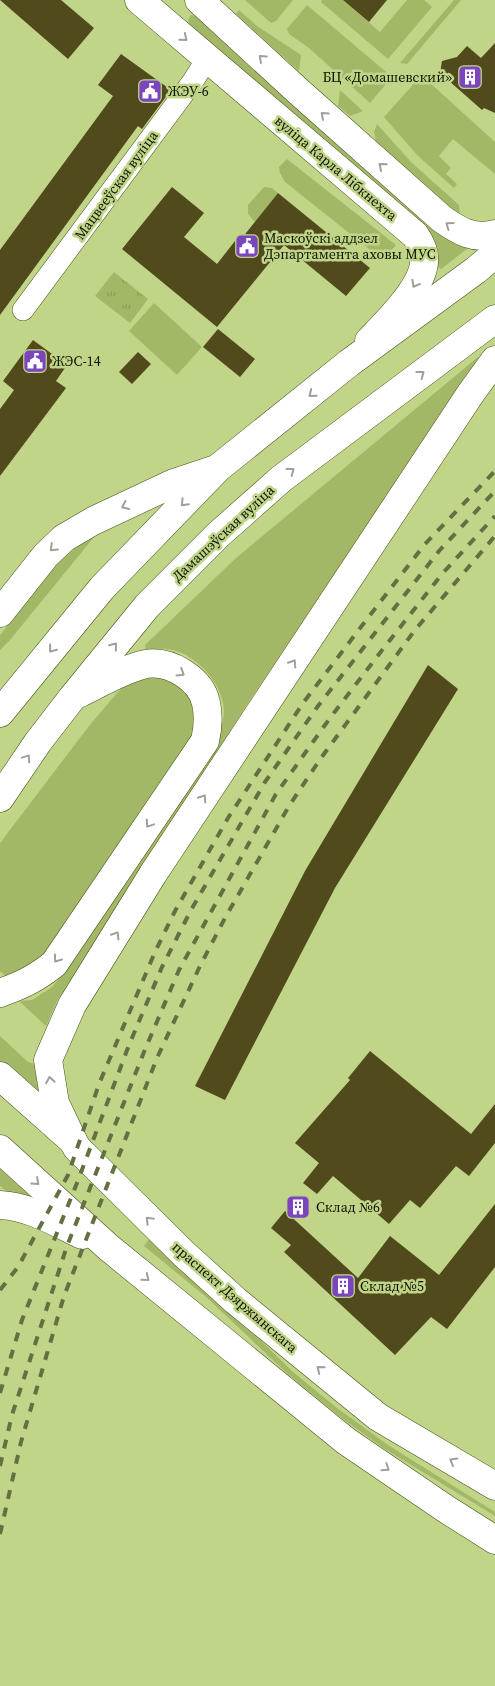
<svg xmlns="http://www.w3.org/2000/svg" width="495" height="1686" font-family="'Source Serif 4',serif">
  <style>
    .green { fill: #a3b867 }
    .park { fill: url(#park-tufts) }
    .building { fill: #514a1c }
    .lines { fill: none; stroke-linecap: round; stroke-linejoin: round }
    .street-casing { stroke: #435016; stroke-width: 22 }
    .secondary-casing { stroke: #435016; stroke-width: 29 }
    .primary-casing { stroke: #435016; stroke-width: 29 }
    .street { stroke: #fff; stroke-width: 21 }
    .secondary { stroke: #fff; stroke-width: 28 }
    .primary { stroke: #fff; stroke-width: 28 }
    .rail { stroke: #647042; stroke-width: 4; stroke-dasharray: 9 9; stroke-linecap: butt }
    .oneway { stroke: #9ea199 }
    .labels { text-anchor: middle; stroke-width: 5; stroke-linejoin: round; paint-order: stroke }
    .poi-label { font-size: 14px; fill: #0d1300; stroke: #c1d589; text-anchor: start }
    .street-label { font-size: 14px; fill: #0d1300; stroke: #c1d589 }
  </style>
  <defs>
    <pattern id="park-tufts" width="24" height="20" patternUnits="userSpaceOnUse" patternTransform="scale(1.25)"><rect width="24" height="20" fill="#a3b867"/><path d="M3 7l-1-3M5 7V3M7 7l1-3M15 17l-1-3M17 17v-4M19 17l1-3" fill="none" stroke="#8b9d58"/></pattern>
  </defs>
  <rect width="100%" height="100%" fill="#c1d589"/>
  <g class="green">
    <path d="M245 0H293L276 21 271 23Z"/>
    <path d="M322 0H343L380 32 407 0H424L432 7 388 59 321 2Z"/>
    <path d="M454 0H461L407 64 400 63Z"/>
    <path d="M307 5 392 77 370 103 309 48 289 34 287 29Z"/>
    <path d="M239 10 257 26 301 55 299 71 236 14Z"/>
    <path d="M191 15 198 17 468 247 467 249 441 269 436 266 430 234 190 25 188 20Z"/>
    <path d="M417 80 429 82 495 142V174L453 139 439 156 451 168 446 174 457 184 454 188 417 155 384 117Z"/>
    <path d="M340 90 363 111 350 116 338 106Z"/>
    <path d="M377 124 411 162 459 205 460 216 376 141 374 132Z"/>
    <path d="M287 159 396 245 383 260 285 182 280 173 279 167Z"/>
    <path d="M264 187 272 188 278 193 255 222 248 214V205Z"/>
    <path d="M154 303 202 347 177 375 129 331Z"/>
    <path d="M478 357 479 362 248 703 58 999 46 1026 19 1001 32 1000 52 987 73 962 220 733C222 726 224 718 224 710 223 685 198 656 173 650 165 648 155 649 146 649L145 645 236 558Z"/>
    <path d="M94 537 10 640 0 650V635C25 604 58 553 94 537Z"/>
    <path d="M165 673 196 701 193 738 47 959 10 980 0 971V843L89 726 116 694 126 684Z"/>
    <path d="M0 1036 28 1062 36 1064 42 1098 0 1061Z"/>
    <path d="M0 1165 31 1193 30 1197 8 1193 0 1186Z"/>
    <path d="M152 1235 292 1371 337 1408 388 1445 495 1512V1516L385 1449 347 1422 290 1376 206 1297 144 1246Z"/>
  </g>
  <path class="park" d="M114 272 148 299 130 323 95 296Z"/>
  <g class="building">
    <path d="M0 0H61L94 28 68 59Z"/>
    <path d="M343 0H387L369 22Z"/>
    <path d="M495 43V113L484 108 482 110 440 73 442 61 457 57 467 46 481 58Z"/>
    <path d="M121 54 171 90 142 129 138 126 0 315V250L113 96 98 85Z"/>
    <path d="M172 187 204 213 184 237 217 264 235 241 238 243 278 193 370 268 346 296 284 245 217 327 122 249Z"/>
    <path d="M218 329 255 359 240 377 203 347Z"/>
    <path d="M33 340 67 365 56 381 66 388 0 476V409L14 390 3 381Z"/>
    <path d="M138 352 151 364 132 384 119 372Z"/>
    <path d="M428 665 458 689 335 888 225 1100 195 1086 305 871Z"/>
    <path d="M370 1051 471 1134 495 1104V1143L469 1176 456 1166 420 1208 410 1200 389 1224 333 1176 317 1194 303 1183 319 1163 295 1143 350 1080 348 1078Z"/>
    <path d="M495 1204V1267L447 1329 431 1317 395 1355 284 1252 291 1245 271 1228 285 1211 358 1278 390 1236 439 1275Z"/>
  </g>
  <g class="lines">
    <g class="street-casing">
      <path id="street" d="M23 310 193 81 207 59"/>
    </g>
    <g class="secondary-casing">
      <g id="secondary">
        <path d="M139 0 415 235C419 241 424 249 424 257 427 284 387 322 369 341"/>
        <path d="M199 0 298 91 442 219C459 231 474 240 495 234"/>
      </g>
    </g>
    <g class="primary-casing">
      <g id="primary">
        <path d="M0 613 46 555 64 538 93 521 174 483 213 470"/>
        <path d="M0 713 102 588 218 468 349 363 476 270 495 254"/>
        <path d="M0 798 38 742 72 698 147 606 219 534 281 479 495 319"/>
        <path d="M0 993C22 985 35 979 54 964L205 741C208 728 209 716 206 703 201 679 170 660 146 664 123 669 101 683 80 693"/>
        <path d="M0 1076 73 1141 77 1148 184 1254 236 1301 378 1417 495 1486"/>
        <path d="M73 1141 55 1103 48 1060 72 1005 153 874 471 393 495 360"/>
        <path d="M0 1149 108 1247 346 1441 446 1509 495 1540"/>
        <path d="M0 1205C31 1207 55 1222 82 1235"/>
      </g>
    </g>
    <use href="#street" class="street"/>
    <use href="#secondary" class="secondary"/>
    <use href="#primary" class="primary"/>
    <g class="rail">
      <path d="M0 1290 18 1267 68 1175 99 1084 155 952 175 911 228 818 303 703 364 623 425 544 495 471"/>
      <path d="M0 1393 22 1320 77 1183 129 1045 162 967 191 910 265 782 318 706 439 551 495 491"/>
      <path d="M0 1466 12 1415 67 1246 144 1052 179 970 276 794 330 718 383 649 442 574 495 516"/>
      <path d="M0 1534 21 1442 64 1296 157 1058 200 966 225 918 289 806 321 758 415 630 495 536"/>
    </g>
  </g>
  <defs><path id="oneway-chevron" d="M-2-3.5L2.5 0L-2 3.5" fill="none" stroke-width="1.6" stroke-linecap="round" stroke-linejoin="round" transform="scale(1.25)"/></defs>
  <g class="oneway">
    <use href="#oneway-chevron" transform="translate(184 38) rotate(40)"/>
    <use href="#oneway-chevron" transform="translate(262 58) rotate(-138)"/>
    <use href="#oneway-chevron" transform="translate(324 115) rotate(-138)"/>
    <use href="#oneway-chevron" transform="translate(382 166) rotate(-139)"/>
    <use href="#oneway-chevron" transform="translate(449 225) rotate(-144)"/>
    <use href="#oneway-chevron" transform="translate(415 284) rotate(119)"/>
    <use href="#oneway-chevron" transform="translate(421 374) rotate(-37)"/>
    <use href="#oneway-chevron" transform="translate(312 394) rotate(141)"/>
    <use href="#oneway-chevron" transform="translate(291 471) rotate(-37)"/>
    <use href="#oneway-chevron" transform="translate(184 503) rotate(134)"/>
    <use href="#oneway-chevron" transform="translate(125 506) rotate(155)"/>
    <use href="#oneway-chevron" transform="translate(53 548) rotate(136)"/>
    <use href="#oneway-chevron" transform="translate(114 646) rotate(-51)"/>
    <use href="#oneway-chevron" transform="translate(52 649) rotate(129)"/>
    <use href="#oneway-chevron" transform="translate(293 663) rotate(-57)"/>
    <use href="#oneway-chevron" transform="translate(181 673) rotate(32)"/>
    <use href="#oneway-chevron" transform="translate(27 758) rotate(-56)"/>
    <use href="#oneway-chevron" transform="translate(203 798) rotate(-57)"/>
    <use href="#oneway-chevron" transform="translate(149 824) rotate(124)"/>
    <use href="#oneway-chevron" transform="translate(116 935) rotate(-58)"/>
    <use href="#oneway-chevron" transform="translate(57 959) rotate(126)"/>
    <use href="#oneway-chevron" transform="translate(50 1080) rotate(-100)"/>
    <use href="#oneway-chevron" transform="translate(36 1182) rotate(42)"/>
    <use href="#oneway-chevron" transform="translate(149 1220) rotate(-135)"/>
    <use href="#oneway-chevron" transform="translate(146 1278) rotate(39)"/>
    <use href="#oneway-chevron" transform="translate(320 1369) rotate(-141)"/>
    <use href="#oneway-chevron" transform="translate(453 1461) rotate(-150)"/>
    <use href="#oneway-chevron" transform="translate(386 1468) rotate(34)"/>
  </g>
  <defs>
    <g id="building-square" transform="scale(1.25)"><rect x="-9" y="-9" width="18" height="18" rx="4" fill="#7b45bc" stroke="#c1d589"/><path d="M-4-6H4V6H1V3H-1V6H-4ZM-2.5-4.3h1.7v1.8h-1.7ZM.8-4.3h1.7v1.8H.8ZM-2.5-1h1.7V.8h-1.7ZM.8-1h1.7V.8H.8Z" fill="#fff"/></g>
    <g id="civic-square" transform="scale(1.25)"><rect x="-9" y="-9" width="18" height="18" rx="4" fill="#7b45bc" stroke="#c1d589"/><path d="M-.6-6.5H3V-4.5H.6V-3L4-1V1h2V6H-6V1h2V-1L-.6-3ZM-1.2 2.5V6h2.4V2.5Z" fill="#fff"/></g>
  </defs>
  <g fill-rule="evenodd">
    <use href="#building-square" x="470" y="77"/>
    <use href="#civic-square" x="150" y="91"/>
    <use href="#civic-square" x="247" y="246"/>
    <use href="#civic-square" x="35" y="361"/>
    <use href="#building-square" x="298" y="1207"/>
    <use href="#building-square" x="343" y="1286"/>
  </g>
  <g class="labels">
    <g class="poi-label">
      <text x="452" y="82" text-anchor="end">БЦ «Домашевский»</text>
      <text x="168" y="96">ЖЭУ-6</text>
      <text x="264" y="243">Маскоўскі аддзел<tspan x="264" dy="16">Дэпартамента аховы МУС</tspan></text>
      <text x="52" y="366">ЖЭС-14</text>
      <text x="316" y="1212">Склад №6</text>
      <text x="360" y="1291">Склад №5</text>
    </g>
    <g class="street-label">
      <text transform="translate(336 168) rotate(40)" y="5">вуліца Карла Лібкнехта</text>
      <text transform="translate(116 185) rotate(-54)" y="5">Мацвееўская вуліца</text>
      <text transform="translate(223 533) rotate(-43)" y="5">Дамашэўская вуліца</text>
      <text transform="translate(235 1297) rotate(41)" y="5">праспект Дзяржынскага</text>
    </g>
  </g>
</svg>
